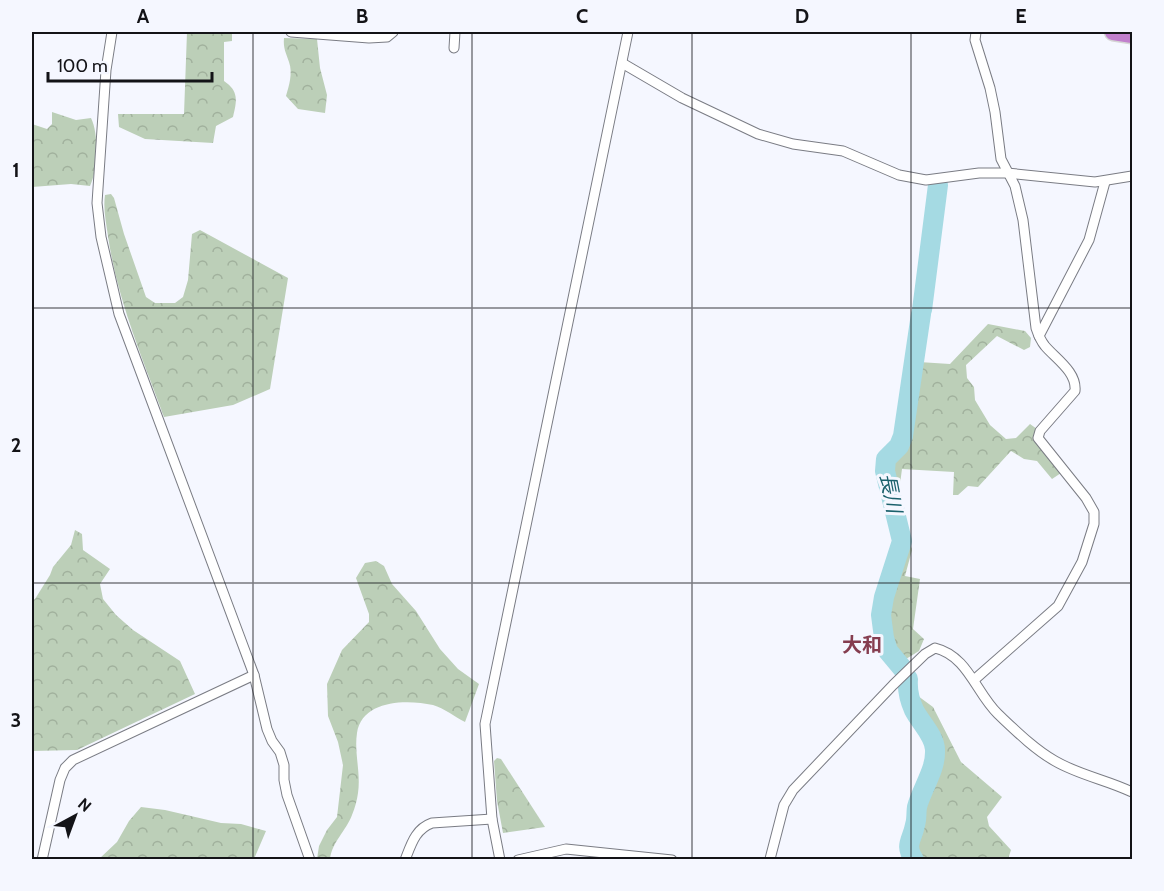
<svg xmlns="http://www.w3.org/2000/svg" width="1164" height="891" font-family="Cabin,'Noto Sans JP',sans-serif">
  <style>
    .forest { fill: url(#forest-crowns) }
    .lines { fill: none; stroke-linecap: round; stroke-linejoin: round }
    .river { stroke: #a5dae3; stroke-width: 20 }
    .street-casing { stroke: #7a7c84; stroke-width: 11 }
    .highway-casing { stroke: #d5d5d5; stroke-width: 19 }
    .street { stroke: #fff; stroke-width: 9 }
    .highway { stroke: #c17fcd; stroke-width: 16 }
    .grid { fill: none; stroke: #131317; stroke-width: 1.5; stroke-opacity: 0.55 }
    .labels { text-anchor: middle; stroke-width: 6; stroke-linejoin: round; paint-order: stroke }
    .water-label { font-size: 20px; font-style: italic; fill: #1b616c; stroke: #f5f7ff }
    .neighbourhood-label { font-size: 20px; font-weight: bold; fill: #853d4f; stroke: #f5f7ff }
    .neatline { fill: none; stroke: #131317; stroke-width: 2 }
    .grid-label { font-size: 20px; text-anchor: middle; font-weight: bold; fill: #131317 }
  </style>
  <defs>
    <pattern id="forest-crowns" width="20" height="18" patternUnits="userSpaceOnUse" patternTransform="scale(1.5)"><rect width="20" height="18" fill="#bccfb8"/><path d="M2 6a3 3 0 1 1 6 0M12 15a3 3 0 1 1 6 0" fill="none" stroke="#a1b19d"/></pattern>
  </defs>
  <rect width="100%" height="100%" fill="#f5f7ff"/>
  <g class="forest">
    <path d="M187 32H232V41L224 42V81C239 91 237 101 233 117L216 126 213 143 145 139 119 127 118 114H184Z"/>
    <path d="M284 38 317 39 320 68 327 95 325 113 298 109 286 96C289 86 293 73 289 62 286 53 283 48 284 38Z"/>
    <path d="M52 112 76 120 91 118C99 134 98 170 90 186L71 184 32 187V124L47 129 52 124Z"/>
    <path d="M111 194 114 198 124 234 146 297 155 303H175L183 297 188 280 192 234 200 230 288 278 270 389 233 405 164 417C142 357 117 299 108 236 106 222 103 209 105 195Z"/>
    <path d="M988 324 1025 331 1031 338 1030 347 1024 350 997 336 966 365 967 378 974 387 975 400 990 425 1006 439 1016 438 1030 424 1037 429 1061 473 1052 479 1037 461 1024 459 1011 451 978 487 968 486 958 495H953L954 472 902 469 898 499 902 519 912 550 905 576 920 579 913 629 924 639 919 651 906 659H898C876 630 890 594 899 563 901 556 905 547 904 541 902 519 887 493 888 469 888 458 901 449 906 439 913 425 917 380 919 362L950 364Z"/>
    <path d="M75 530 82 534 83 550 110 569 100 584 103 599 116 615 133 630 180 661 195 694 77 750 32 751V601L35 599 50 575 53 567 71 545Z"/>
    <path d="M376 561 384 566 392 584 416 611 440 649 458 669 479 684 465 722C455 717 444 708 433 705 406 699 362 700 357 733 354 753 361 773 358 793 357 800 355 808 352 815 346 831 332 842 330 859H317L319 846 327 830 337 817 343 765 338 742 328 716 327 684 342 650 369 622V614L356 578 365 563Z"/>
    <path d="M918 696 933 707 961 762 1002 797 987 817 989 826 1011 850 1008 859H918C901 827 947 770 939 742 936 731 920 713 913 703Z"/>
    <path d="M497 758 501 759 545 827 503 833 497 801 494 761Z"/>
    <path d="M141 807 165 810 221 823 241 824 266 831 254 859H99L117 842 129 821Z"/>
  </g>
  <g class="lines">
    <g class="river">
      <path d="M922 310 938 185"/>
      <path d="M903 669 888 651 884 638 881 615 884 597 902 541 885 471 886 459 899 446 903 436 921 314"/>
      <path d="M908 679C907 691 909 699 914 710 920 722 935 736 935 750 936 770 922 788 917 807 916 813 917 819 915 825 912 841 904 844 914 860"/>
    </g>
    <g class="street-casing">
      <g id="street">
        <path d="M112 32 106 70 97 203 101 237 119 314 254 675 267 729 272 741 280 752 284 765V780L287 795 310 860"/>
        <path d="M291 32 369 38 387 37 393 32"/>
        <path d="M454 48 455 32"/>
        <path d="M622 63 682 98 758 134 793 144 843 151 899 175 926 180 979 173H1007L1095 182 1132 176"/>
        <path d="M1039 336 1089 240 1105 182"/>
        <path d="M974 680 1058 606 1082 562 1094 524V512L1086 498 1038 438 1040 431 1075 391C1077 372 1056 359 1045 346 1041 341 1038 334 1036 328L1023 220 1015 186 1001 159 995 112 990 88 975 40 976 32"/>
        <path d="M770 859 784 805 793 790 893 685 925 654 935 648C968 656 976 693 998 714 1015 730 1034 749 1055 761 1079 775 1107 780 1132 792"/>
        <path d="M42 860 60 780 65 768 73 760 254 675"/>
        <path d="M405 860C411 845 415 829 432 823L492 819"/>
        <path d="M500 860 492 819 485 724 628 32"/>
        <path d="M518 860 566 849 672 860"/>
      </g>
    </g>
    <g class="highway-casing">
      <path id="highway" d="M1113 32 1132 35"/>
    </g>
    <use href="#street" class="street"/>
    <use href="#highway" class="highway"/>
  </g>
  <path class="grid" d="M253 32V860M472 32V860M692 32V860M911 32V860M32 308H1132M32 583H1132"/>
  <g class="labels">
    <g class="water-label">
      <text transform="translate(891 493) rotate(79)" y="7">長川</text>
    </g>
    <g class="neighbourhood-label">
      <text x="862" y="652">大和</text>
    </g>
  </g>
  <rect width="1164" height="891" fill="none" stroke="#f5f7ff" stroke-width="66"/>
  <g transform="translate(75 816) rotate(41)" stroke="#f5f7ff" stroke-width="4.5" paint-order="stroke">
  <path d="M0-4.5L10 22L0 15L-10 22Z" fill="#131317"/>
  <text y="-9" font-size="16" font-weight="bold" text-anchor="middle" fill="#131317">N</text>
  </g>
  <path d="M48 72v9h164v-9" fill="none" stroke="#131317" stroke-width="3"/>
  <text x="57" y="72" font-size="18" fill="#131317" stroke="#f5f7ff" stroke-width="4.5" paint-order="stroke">100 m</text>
  <rect x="33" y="33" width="1098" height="825" class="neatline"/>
  <g class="grid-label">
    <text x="143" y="23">A</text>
    <text x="362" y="23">B</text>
    <text x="582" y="23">C</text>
    <text x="802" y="23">D</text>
    <text x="1021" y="23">E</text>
    <text x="16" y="177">1</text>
    <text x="16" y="452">2</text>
    <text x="16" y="727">3</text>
  </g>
</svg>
